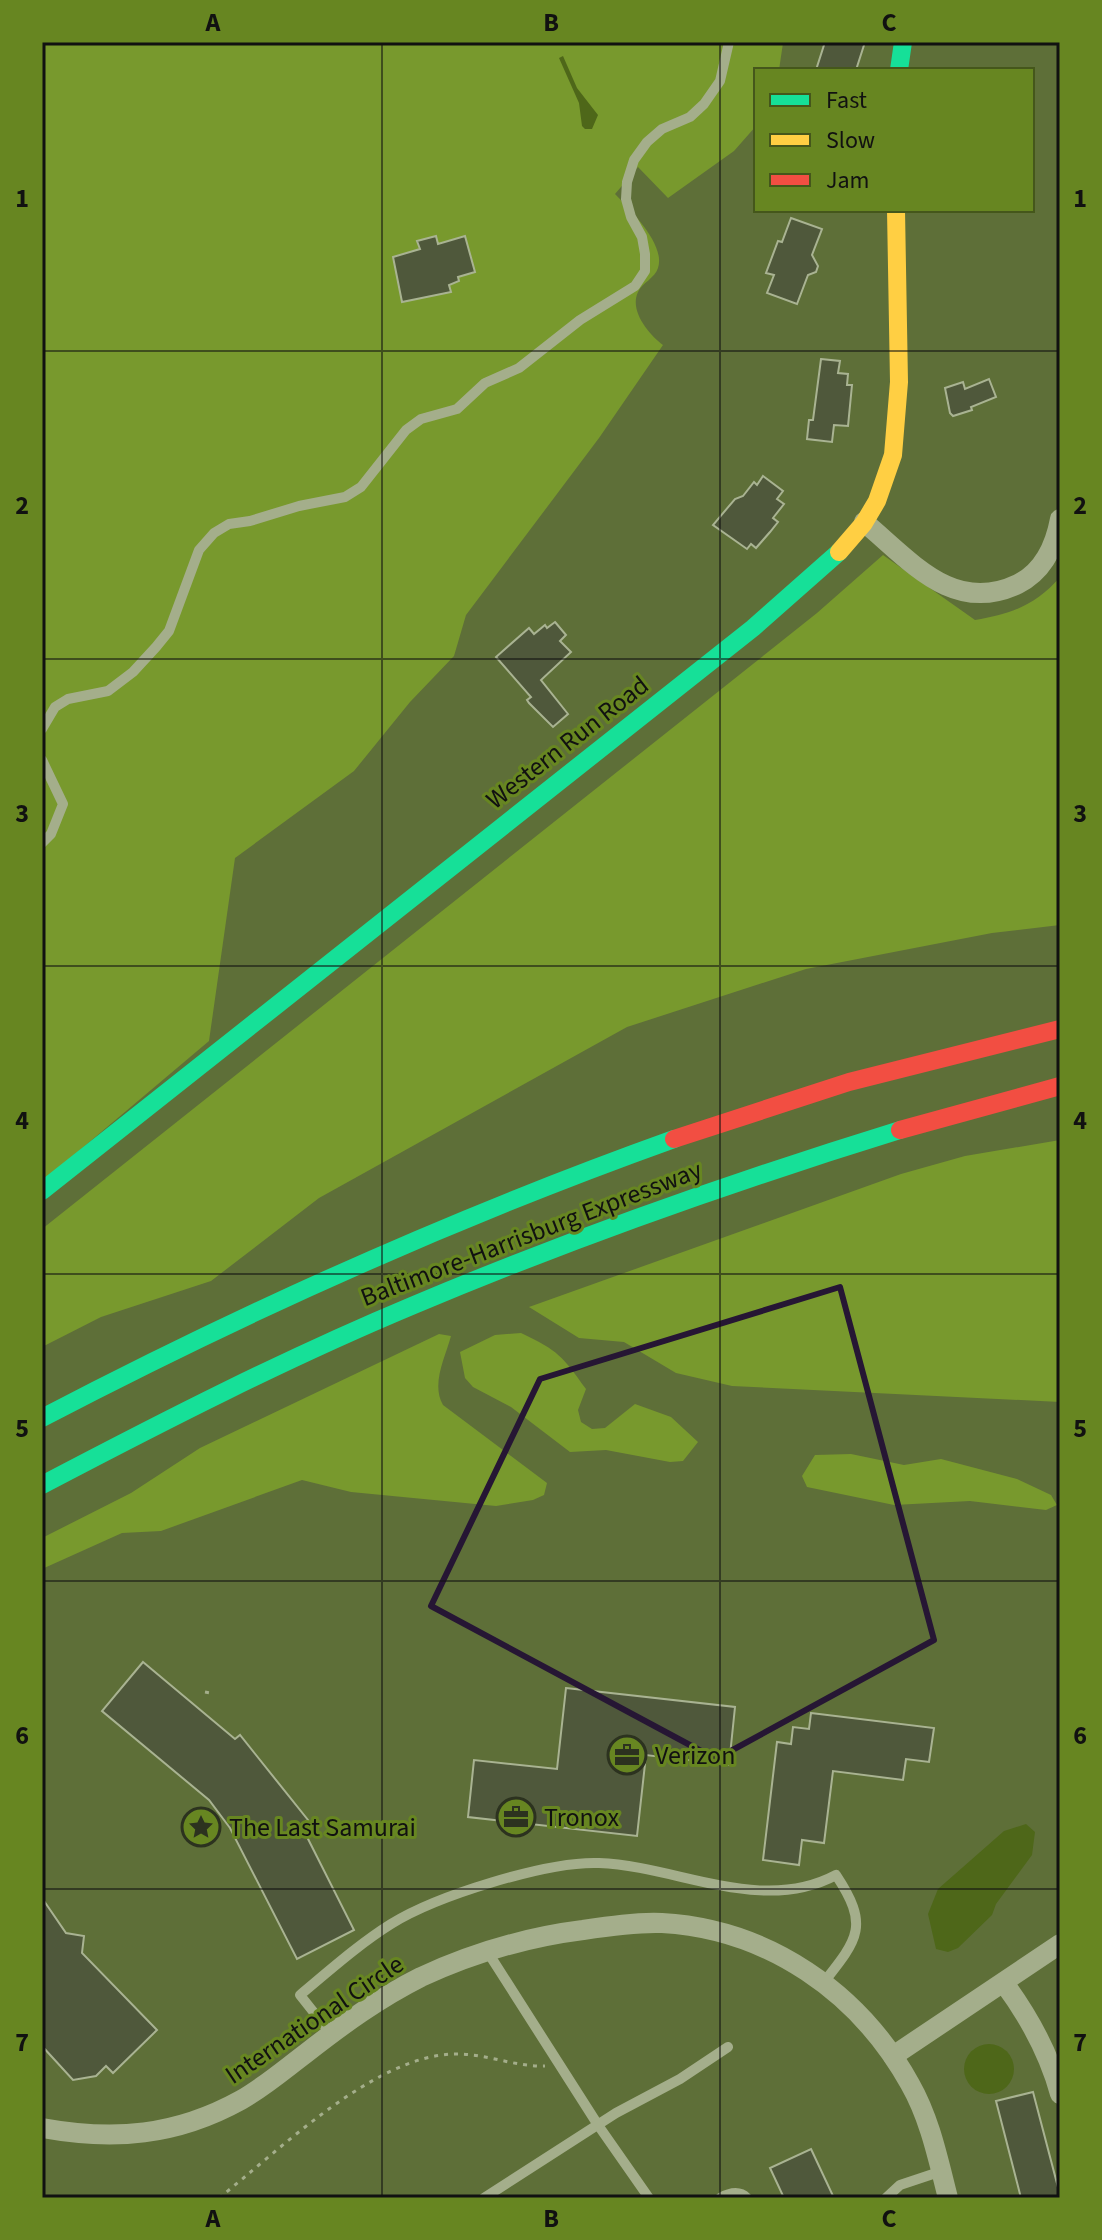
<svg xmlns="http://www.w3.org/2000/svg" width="1102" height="2240" font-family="'Source Sans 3',sans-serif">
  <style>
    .green { fill: #78992d }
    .water { fill: #4e6719 }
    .building { fill: #4f583b; stroke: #a9b392; stroke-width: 2 }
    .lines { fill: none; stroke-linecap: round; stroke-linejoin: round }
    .path { stroke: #a4ae8b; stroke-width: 3; stroke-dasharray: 4 6; stroke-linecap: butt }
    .lane { stroke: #a4ae8b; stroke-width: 10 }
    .street { stroke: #a4ae8b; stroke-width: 20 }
    .fast { stroke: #16e098; stroke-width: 18 }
    .slow { stroke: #ffcf43; stroke-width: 18 }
    .jam { stroke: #f24e42; stroke-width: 18 }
    .marked { fill: none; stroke: #261634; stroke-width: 6; stroke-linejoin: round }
    .grid { fill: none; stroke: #111; stroke-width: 2; stroke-opacity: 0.55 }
    .labels { text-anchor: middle; stroke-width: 6; stroke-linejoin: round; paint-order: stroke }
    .street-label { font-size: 26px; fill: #111; stroke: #678621 }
    .poi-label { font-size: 26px; fill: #111; stroke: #678621; text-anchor: start }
    .neatline { fill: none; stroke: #111; stroke-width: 3 }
    .grid-label { font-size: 26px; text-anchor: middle; font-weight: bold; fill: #111 }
  </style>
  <rect width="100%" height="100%" fill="#5e6f38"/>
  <g class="green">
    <path d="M42 42 783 43 779 70H756V126L734 151 668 198 638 167 615 194C629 209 666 244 658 268 655 278 642 283 638 292 629 311 649 334 663 345L599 438 466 615 454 656 410 702 354 771 235 858 209 1041 42 1182Z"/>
    <path d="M883 555 975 620C1011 614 1036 605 1060 577V925L992 933 806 969 627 1027 319 1198 211 1281 101 1317 42 1347V1229L817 613Z"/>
    <path d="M1060 1140V1402L732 1386 676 1373 624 1342 579 1338 529 1307 901 1174 965 1156Z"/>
    <path d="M521 1333C559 1351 562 1356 586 1389L578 1410 581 1422 592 1429 605 1428 635 1404 671 1417 698 1442 683 1461 670 1462 606 1450 570 1452 511 1407 473 1387 465 1378 460 1352 495 1335Z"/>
    <path d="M439 1334 451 1336C445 1358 431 1384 443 1405L547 1483 544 1495 533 1500 496 1506 351 1492 302 1480 161 1531 122 1533 42 1569V1538L131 1493 200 1448Z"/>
    <path d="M851 1454 904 1465 941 1459 1017 1479 1051 1495 1057 1505 1046 1510 970 1501 894 1505 807 1487 802 1476 815 1455Z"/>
  </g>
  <g class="water">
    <path d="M563 56 577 88 598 115 592 129H585L582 126 579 103 559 58Z"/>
    <path d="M1026 1824 1035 1832 1032 1855 996 1904 992 1915 958 1948 948 1952 936 1949 928 1914 938 1889 1004 1831Z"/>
    <circle cx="989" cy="2069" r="25"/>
  </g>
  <g class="building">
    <path d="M825 42H865L856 70H816Z"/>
    <path d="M791 218 822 229 812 255 818 266 816 272 808 275 797 304 767 293 774 275 766 273 778 241 782 242Z"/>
    <path d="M436 236 438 244 465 236 475 272 458 277 459 281 449 285 451 292 402 302 393 257 420 249 417 241Z"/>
    <path d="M821 359 840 361 838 373 848 374 847 385H852L848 426 834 425 832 442 807 439 809 420H813Z"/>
    <path d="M989 379 996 397 971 407 972 410 953 416 950 413 945 388 963 382 965 389Z"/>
    <path d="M763 476 783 491 777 499 784 504 773 518 778 522 770 532 756 548 751 544 747 549 713 525 735 499 743 496 754 482 757 485Z"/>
    <path d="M555 622 566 635 560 641 571 652 541 680 568 714 553 727 529 703 527 700 531 697 496 657 529 628 534 634 545 625 547 628Z"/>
    <path d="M143 1662 235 1739 240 1735 308 1820 301 1825 354 1930 297 1959 230 1828 209 1800 102 1711Z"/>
    <path d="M566 1688 735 1707 729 1765 646 1755 637 1836 468 1817 474 1760 557 1769Z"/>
    <path d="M811 1713 934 1728 929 1762 906 1759 903 1780 833 1771 824 1843 802 1840 799 1865 763 1860 777 1742 791 1744 793 1727 809 1729Z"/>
    <path d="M42 1898 66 1933 84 1936 82 1953 157 2030 113 2073 106 2066 96 2076 73 2080 42 2046Z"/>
    <path d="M1033 2092 1060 2195V2198H1021L996 2101Z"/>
    <path d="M811 2149 834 2198H784L770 2168Z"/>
  </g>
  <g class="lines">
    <g class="path">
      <path d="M205 1692 211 1693"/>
      <path d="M219 2198C281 2149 374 2056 454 2054 485 2053 514 2067 545 2066"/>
    </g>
    <g class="lane">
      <path d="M42 729 55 707 68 699 108 691 133 672 156 647 169 631 199 550 214 533 229 524 250 521 299 506 345 497 361 487 406 430 421 419 457 409 485 383 519 368 580 320 635 286 645 271V254L642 237 631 217 626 199 627 182 634 160 647 142 662 129 690 117 704 104 720 81 729 42"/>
      <path d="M42 760 63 804 51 834 42 843"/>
      <path d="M487 1951 598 2125 649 2198"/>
      <path d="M331 2034 300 1995C330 1970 359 1944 391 1924 436 1896 547 1861 599 1863 678 1866 761 1915 836 1875 869 1925 859 1938 824 1982"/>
      <path d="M484 2198 616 2113 680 2079 728 2047"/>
      <path d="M720 2198C729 2193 739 2190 747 2198"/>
      <path d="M886 2198 900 2185 942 2171"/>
    </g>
    <g class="street">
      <path d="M864 522C911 561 953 615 1018 584 1044 571 1055 546 1060 519"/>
      <path d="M1004 1983C1029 2017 1049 2053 1060 2094"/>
      <path d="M893 2056 1060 1944"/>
      <path d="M42 2128C114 2141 176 2136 241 2100 264 2087 285 2069 305 2054 342 2025 379 1998 421 1977 473 1953 527 1937 583 1930 609 1926 636 1922 662 1923 768 1929 859 1992 910 2084 930 2119 938 2159 948 2198"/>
    </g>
    <g class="fast">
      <path d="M899 70 903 42"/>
      <path d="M42 1191 753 628 839 552"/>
      <path d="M42 1418C247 1311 456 1217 674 1139"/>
      <path d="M42 1485C164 1421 287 1358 414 1305 573 1238 735 1181 900 1130"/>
    </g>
    <path class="slow" d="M839 552 864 523 877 501 893 455 899 382 896 210"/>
    <g class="jam">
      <path d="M900 1130 1060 1086"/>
      <path d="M674 1139 849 1082 1060 1029"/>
    </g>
  </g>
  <path class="marked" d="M840 1287 934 1640 716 1759 431 1606 540 1379Z"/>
  <path class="grid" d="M382 42V2198M720 42V2198M42 351H1060M42 659H1060M42 966H1060M42 1274H1060M42 1581H1060M42 1889H1060"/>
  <defs>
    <g id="office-ring" transform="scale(2)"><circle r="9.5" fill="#678621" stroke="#2c321f" stroke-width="1.5"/><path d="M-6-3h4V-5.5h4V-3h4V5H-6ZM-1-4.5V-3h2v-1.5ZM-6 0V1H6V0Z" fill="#2c321f"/></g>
    <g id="sight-ring" transform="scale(2)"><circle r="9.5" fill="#678621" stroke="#2c321f" stroke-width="1.5"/><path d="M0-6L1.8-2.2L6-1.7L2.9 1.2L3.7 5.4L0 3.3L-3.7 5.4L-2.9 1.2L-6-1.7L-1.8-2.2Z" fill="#2c321f"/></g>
  </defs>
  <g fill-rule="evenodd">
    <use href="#office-ring" x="627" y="1755"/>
    <use href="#office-ring" x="516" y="1817"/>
    <use href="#sight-ring" x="201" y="1827"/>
  </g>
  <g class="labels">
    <g class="street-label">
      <text transform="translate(567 742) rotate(-38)" y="9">Western Run Road</text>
      <text transform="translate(531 1233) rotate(-21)" y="9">Baltimore-Harrisburg Expressway</text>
      <text transform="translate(314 2019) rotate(-34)" y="9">International Circle</text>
    </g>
    <g class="poi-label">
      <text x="655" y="1764">Verizon</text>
      <text x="544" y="1826">Tronox</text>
      <text x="229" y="1836">The Last Samurai</text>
    </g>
  </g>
  <rect width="1102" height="2240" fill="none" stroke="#678621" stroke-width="88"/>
  <rect x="754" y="68" width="280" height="144" fill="#678621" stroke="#45571b" stroke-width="2"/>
  <rect x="770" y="94" width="40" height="12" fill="#16e098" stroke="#45571b" stroke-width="2"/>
  <text x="826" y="108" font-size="24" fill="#111111">Fast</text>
  <rect x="770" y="134" width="40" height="12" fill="#ffcf43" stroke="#45571b" stroke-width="2"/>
  <text x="826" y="148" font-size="24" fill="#111111">Slow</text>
  <rect x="770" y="174" width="40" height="12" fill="#f24e42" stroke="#45571b" stroke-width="2"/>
  <text x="826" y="188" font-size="24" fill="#111111">Jam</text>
  <rect x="44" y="44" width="1014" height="2152" class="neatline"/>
  <g class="grid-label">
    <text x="213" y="31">A</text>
    <text x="551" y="31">B</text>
    <text x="889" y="31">C</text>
    <text x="22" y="207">1</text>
    <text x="1080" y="207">1</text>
    <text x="22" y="514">2</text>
    <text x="1080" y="514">2</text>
    <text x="22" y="822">3</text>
    <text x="1080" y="822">3</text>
    <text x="22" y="1129">4</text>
    <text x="1080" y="1129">4</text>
    <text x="22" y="1437">5</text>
    <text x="1080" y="1437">5</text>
    <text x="22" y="1744">6</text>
    <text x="1080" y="1744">6</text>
    <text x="22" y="2051">7</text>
    <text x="1080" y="2051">7</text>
    <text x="213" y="2227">A</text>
    <text x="551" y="2227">B</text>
    <text x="889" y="2227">C</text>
  </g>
</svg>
